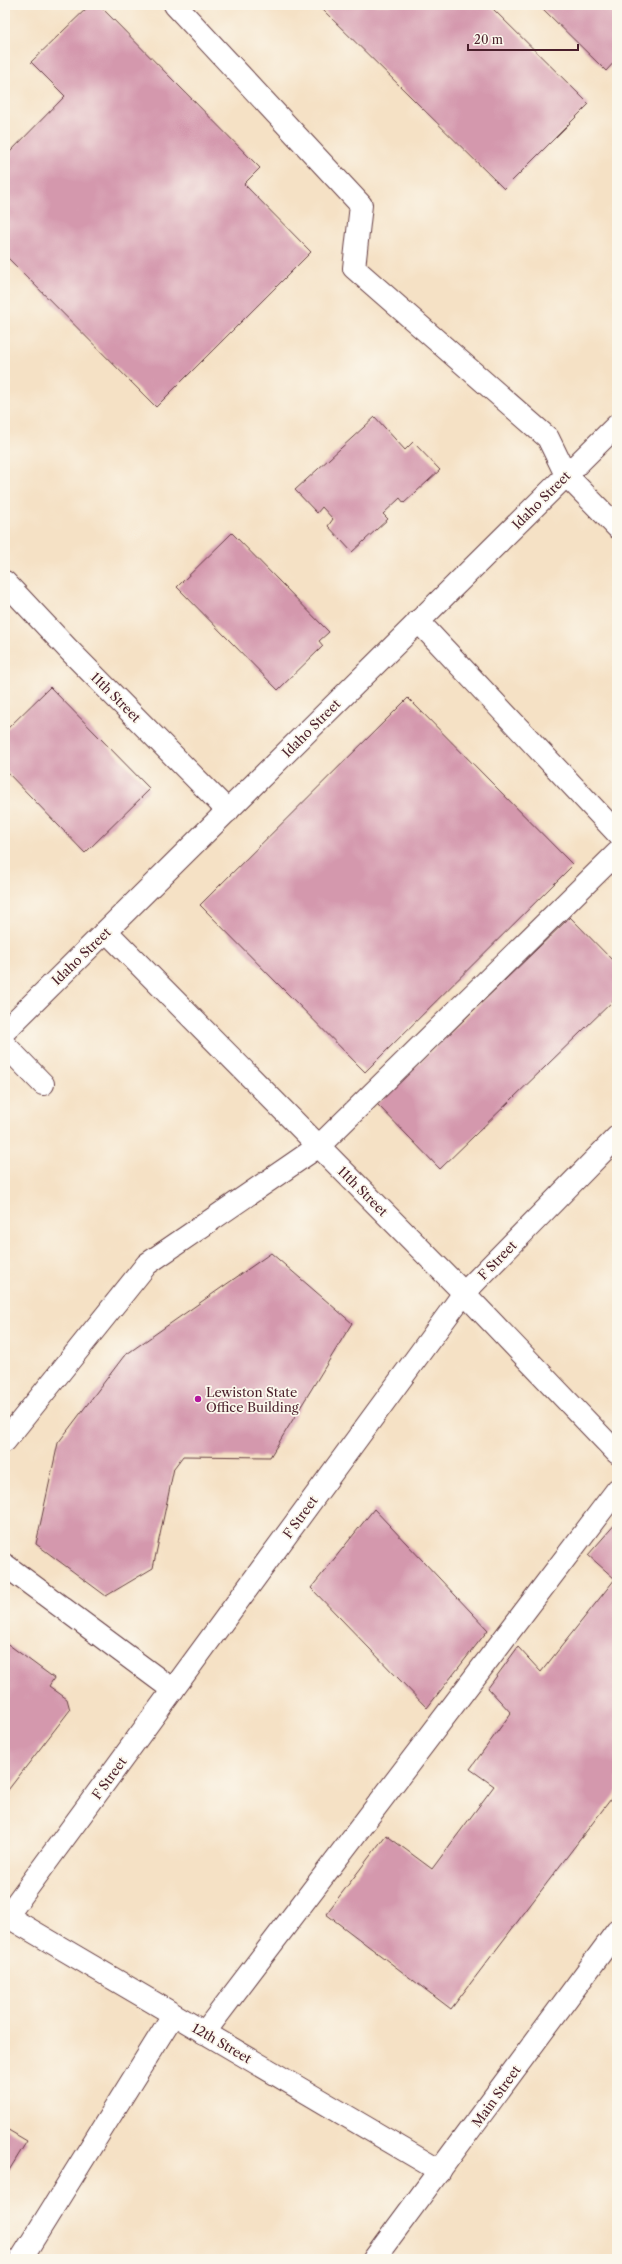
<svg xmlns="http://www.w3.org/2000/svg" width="622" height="2264" font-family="'Libre Caslon Text',serif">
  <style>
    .building { fill: #d498ad }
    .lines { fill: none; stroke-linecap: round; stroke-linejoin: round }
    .minor-casing { stroke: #643c42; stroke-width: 24 }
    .major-casing { stroke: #643c42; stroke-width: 24 }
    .minor { stroke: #fff; stroke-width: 22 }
    .major { stroke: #fff; stroke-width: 22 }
    .poi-dot { fill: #b5179e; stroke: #fbf7ec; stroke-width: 1.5 }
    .labels { text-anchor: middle; stroke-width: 3.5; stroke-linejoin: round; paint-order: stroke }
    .street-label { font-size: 13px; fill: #4a1f2b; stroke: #fbf7ec }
    .poi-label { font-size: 13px; fill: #4a1f2b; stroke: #fbf7ec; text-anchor: start }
  </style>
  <rect width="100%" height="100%" fill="#fbf7ec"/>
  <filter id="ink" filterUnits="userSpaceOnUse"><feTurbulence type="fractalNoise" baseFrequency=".025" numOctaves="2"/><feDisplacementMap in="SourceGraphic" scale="8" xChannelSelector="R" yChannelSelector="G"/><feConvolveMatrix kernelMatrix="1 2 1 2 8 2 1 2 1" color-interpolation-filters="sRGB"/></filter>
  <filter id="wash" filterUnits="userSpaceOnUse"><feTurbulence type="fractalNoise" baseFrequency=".012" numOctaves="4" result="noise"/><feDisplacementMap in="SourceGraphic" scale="16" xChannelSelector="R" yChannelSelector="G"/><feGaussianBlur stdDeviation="0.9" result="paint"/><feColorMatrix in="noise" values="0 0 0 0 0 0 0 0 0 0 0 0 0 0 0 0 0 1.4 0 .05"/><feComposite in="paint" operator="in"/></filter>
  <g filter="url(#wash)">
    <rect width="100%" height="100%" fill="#f5e1c5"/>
    <g id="blocks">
      <g class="building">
        <path d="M90 5H99L260 168 244 184 311 252 156 407 5 255V157L65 96 31 62Z"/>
        <path d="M318 5H489L589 104 504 189Z"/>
        <path d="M539 5H617V59L606 71Z"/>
        <path d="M375 417 405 450 413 442 440 470 404 503 400 498 383 514 388 519 352 552 328 526 333 519 322 507 317 513 295 490Z"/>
        <path d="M232 533 329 632 319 641 323 646 278 690 177 587Z"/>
        <path d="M50 687 150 789 85 853 5 770V731Z"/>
        <path d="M408 698 573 865 365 1072 200 905Z"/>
        <path d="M570 917 617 965V997L440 1169 377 1104Z"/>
        <path d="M271 1253 352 1323 270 1457 183 1456 174 1468 153 1568 106 1596 36 1544 58 1443 124 1356Z"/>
        <path d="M374 1509 488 1630 427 1708 311 1588Z"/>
        <path d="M617 1522V1791L451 2009 326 1914 386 1835 432 1869 494 1786 470 1769 511 1713 488 1688 518 1647 541 1672 615 1579 588 1555Z"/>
        <path d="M5 1642 54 1678 49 1686 67 1699 70 1710 5 1794Z"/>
        <path d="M5 2128 27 2141 5 2177Z"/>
      </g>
    </g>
  </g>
  <g filter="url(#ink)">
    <use href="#blocks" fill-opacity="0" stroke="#643c42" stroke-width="1"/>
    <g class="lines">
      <g class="minor-casing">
        <g id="minor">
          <path d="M175 5 361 205 354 268 548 438 566 475 617 527"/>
          <path d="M5 582 69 650 228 811"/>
          <path d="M418 621 617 833"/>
          <path d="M107 932 464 1293 617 1453"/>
          <path d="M5 1031 617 425"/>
          <path d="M5 1045 43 1084"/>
          <path d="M5 1441 147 1264 319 1146 617 853"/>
          <path d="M5 1565 173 1690"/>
          <path d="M5 1915 440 2171"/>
          <path d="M7 1916 464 1293 617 1137"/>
          <path d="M204 2033 617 1490"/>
          <path d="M21 2259 173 2015"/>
        </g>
      </g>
      <g class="major-casing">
        <path id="major" d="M374 2259 617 1931"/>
      </g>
      <use href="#minor" class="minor"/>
      <use href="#major" class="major"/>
    </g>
  </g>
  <circle class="poi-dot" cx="198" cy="1399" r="4"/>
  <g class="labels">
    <g class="street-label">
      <text transform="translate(541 500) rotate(-45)" y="5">Idaho Street</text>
      <text transform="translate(116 697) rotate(45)" y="5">11th Street</text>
      <text transform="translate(311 728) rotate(-45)" y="5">Idaho Street</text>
      <text transform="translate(81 956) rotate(-44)" y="5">Idaho Street</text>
      <text transform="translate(363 1191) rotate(45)" y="5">11th Street</text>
      <text transform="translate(497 1260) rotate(-46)" y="5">F Street</text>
      <text transform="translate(300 1517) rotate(-54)" y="5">F Street</text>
      <text transform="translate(109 1778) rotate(-54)" y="5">F Street</text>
      <text transform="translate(222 2043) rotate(30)" y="5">12th Street</text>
      <text transform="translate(496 2096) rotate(-54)" y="5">Main Street</text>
    </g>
    <g class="poi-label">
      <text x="206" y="1397">Lewiston State<tspan x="206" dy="15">Office Building</tspan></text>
    </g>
  </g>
  <rect width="622" height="2264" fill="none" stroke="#fbf7ec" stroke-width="20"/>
  <path d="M468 44v6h110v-6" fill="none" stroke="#4a1f2b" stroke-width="2"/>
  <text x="474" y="44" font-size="12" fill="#4a1f2b" stroke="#fbf7ec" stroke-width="3" paint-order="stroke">20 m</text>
</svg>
